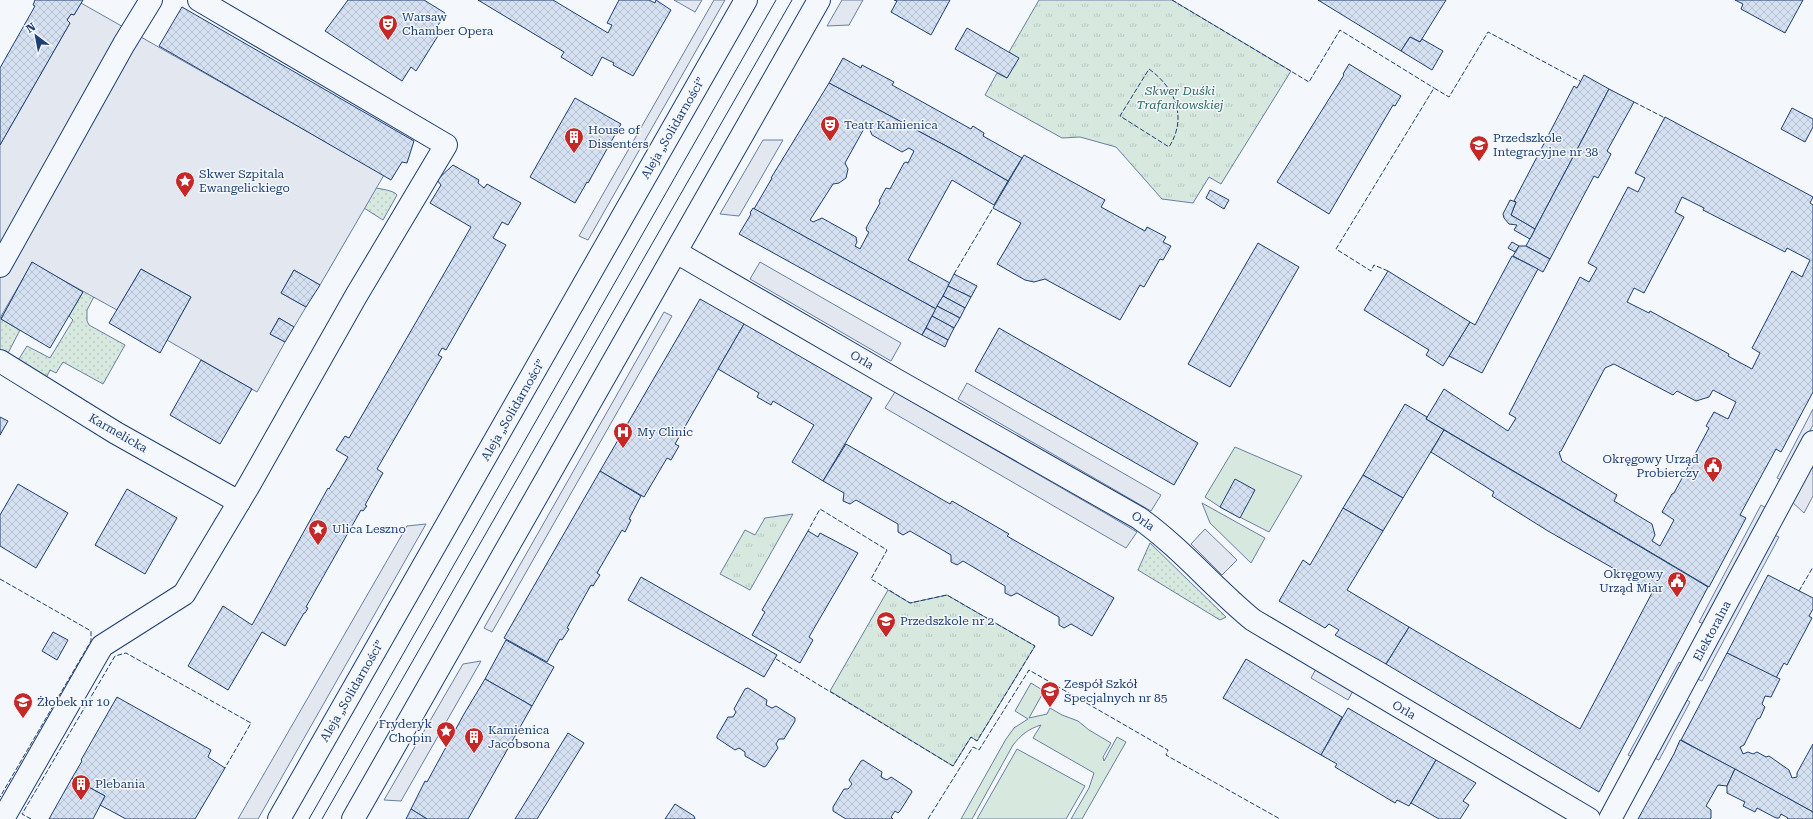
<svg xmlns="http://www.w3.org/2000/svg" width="1813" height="819" font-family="'Roboto Serif',serif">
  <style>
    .grass { fill: url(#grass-dots); stroke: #687fa3 }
    .park { fill: url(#park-tufts); stroke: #687fa3 }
    .garden { fill: #d7e8df; stroke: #687fa3 }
    .parking { fill: #e3e8f0; stroke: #687fa3 }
    .building { fill: url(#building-cross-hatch); stroke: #1d3f73; fill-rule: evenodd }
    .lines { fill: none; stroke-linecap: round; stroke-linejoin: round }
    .minor-casing { stroke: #1d3f73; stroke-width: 24 }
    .major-casing { stroke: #1d3f73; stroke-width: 24 }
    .minor { stroke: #f4f7fb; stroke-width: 22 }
    .major { stroke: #f4f7fb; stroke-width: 22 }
    .tram { stroke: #1d3f73; stroke-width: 1 }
    .fence { stroke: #1d3f73; stroke-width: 1; stroke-dasharray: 5 2; stroke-linecap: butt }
    .labels { text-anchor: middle; stroke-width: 3; stroke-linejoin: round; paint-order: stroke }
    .poi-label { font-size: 12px; fill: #1d3f73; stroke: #f4f7fb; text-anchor: start }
    .park-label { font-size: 12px; font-style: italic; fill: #2c6c60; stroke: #f4f7fb }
    .street-label { font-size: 12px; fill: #1d3f73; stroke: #f4f7fb }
  </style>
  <defs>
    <pattern id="grass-dots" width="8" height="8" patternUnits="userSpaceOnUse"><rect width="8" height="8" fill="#d7e8df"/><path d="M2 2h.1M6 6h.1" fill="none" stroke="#b8c8c3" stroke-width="1.8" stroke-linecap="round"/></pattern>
    <pattern id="park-tufts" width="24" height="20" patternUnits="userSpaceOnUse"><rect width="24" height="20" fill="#d7e8df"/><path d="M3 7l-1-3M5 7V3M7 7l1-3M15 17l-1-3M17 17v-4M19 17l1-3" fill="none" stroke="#b8c8c3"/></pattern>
    <pattern id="building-cross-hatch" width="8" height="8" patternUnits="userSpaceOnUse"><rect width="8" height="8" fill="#d5e0f0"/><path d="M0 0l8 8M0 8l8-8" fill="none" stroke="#b6c1d1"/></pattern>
  </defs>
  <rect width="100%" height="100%" fill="#f4f7fb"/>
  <g class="grass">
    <path d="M90 156 119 172 95 220 109 268 87 310V321L89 325 125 345 103 384 63 362 56 373 50 370 46 378 17 362 27 346 50 358 73 320 69 316 83 292 32 263 1 319 20 330 7 355 0 351V277L68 160Z"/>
    <path d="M302 183C316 184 392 185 397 195L383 220 364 208 328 271Z"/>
    <path d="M1150 543 1226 617 1220 620 1138 570Z"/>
  </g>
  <g class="park">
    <path d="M1039 0H1172L1291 71 1221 184 1209 177 1193 203 1162 199 1116 147 1080 137 1062 138 985 95 997 73 1007 78 1018 58 1009 52Z"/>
    <path d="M793 514 750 590 720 574 745 530 755 535 765 518Z"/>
    <path d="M888 590 910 603 947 595 1035 646 977 741 971 737 953 766 830 691Z"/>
  </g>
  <g class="garden">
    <path d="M1235 447 1302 476 1269 532 1220 507 1205 497Z"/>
    <path d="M1202 503 1265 538 1251 563 1210 523Z"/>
    <path d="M1031 683 1044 691 1029 718 1047 714 1050 708 1062 715 1078 721 1089 730 1111 743 1103 757 1104 761 1117 737 1126 742 1082 819H1071L1089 788 1094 773 1033 738 1041 725C1028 729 1021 735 1013 745L972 819H961L1006 739 1014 728 1028 719 1015 711Z"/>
    <path d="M1017 749 1085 786 1066 819H977Z"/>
  </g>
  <g class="parking">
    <path d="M674 0H702L695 12Z"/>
    <path d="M714 0H725L588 240 579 236Z"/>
    <path d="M842 0H863L849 25 827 26Z"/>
    <path d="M81 3 384 175 320 285 294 270 281 293 306 307 294 327 279 318 270 334 285 342 257 392 167 340 191 297 141 269 117 310 32 263 0 318V145L70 23 67 20 71 14 74 15Z"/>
    <path d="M763 140H783L739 216 720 214Z"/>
    <path d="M760 262 901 343 891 361 750 279Z"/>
    <path d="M664 312 672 316 492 632 484 628Z"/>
    <path d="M967 383 1161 495 1151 511 958 399Z"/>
    <path d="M895 392 1105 513 1137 532 1126 548 885 408Z"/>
    <path d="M1813 409V425L1783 481 1777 478Z"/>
    <path d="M1813 457V496L1804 513 1790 500Z"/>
    <path d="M1761 505 1768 509 1707 625 1699 622Z"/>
    <path d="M426 524 258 819H238L407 526Z"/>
    <path d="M1205 529 1237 560 1222 575 1191 544Z"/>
    <path d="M1772 534 1779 537 1702 681 1695 678Z"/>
    <path d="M481 661 401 801 384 800 463 664Z"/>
    <path d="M1679 662 1684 665 1634 758 1628 755Z"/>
    <path d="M1317 667 1354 689 1348 700 1311 678Z"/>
    <path d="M1684 698 1690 702 1659 760 1652 757Z"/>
  </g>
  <g class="building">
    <path d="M35 0H83L74 15 71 14 67 20 70 23 0 145V68L35 6 33 5Z"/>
    <path d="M348 0H424L445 13 436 29 441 31 416 71 411 67 402 81 325 31Z"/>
    <path d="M478 0H553L608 33 612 25 607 23 619 0H649L655 3 656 0 671 10 633 76 613 65 614 63 602 57 592 76 561 57 564 52Z"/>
    <path d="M894 0H950L931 35 891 12 897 1Z"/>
    <path d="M1318 0H1446L1420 42 1410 37 1401 51Z"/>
    <path d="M1735 0H1803L1785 33 1741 9 1743 4Z"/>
    <path d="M182 7 414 141 407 163 402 162 391 180 159 46Z"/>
    <path d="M967 28 1019 58 1007 78 955 49Z"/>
    <path d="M1410 37 1420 42 1422 39 1443 51 1432 70 1401 51Z"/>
    <path d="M843 58 861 68 862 65 894 82 892 85 971 129 973 126 984 133 983 136 1022 158 1008 181 961 154 829 83Z"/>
    <path d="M1349 64 1401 96 1395 106 1393 105 1329 214 1277 182 1344 75 1343 74Z"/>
    <path d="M1584 75 1609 89 1535 229 1511 215 1516 202 1514 201 1574 86 1577 88Z"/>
    <path d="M829 83 961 154 1008 181 994 205 952 180 908 260 950 283 936 309 754 209 772 178H771ZM866 125 871 128 870 130 872 135 902 152 909 148 914 151 908 163 906 162 904 163 890 189 886 188 879 201 880 203 866 228 867 231 869 232 860 249 855 246 857 242 856 237 822 218 813 222 810 220 833 184 839 183 846 178 848 169 845 163Z"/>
    <path d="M1609 89 1634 102 1607 151 1611 154 1607 162 1598 178 1594 176 1550 259 1526 246Z"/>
    <path d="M575 98 621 124 588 183 587 182 575 203 530 177Z"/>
    <path d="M1792 108 1813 119V127L1805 142 1781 129Z"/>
    <path d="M1665 117 1813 197 1810 203 1813 205V392L1781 452 1776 449 1740 515 1746 518 1709 587 1426 419 1444 389 1508 431 1516 418 1509 414 1580 277 1589 282 1597 268 1588 263 1628 187 1638 192 1645 178 1635 173ZM1682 197 1704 208 1703 210 1785 252 1787 248 1810 260 1802 277 1792 271 1752 348 1760 353 1752 369 1728 356 1729 354 1650 311 1649 313 1627 302 1634 288 1644 293 1684 217 1675 212ZM1614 364 1673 395 1677 391 1696 401 1709 397 1713 390 1736 402 1728 419 1714 412 1706 426 1709 428 1674 493 1672 494 1662 512 1674 520 1660 546 1652 541 1655 535 1652 524 1614 501 1617 495 1562 461 1559 452 1561 451 1605 368Z"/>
    <path d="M1024 155 1105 200 1101 207 1145 231 1147 227 1166 237 1163 242 1171 246 1163 260 1160 259 1144 287 1140 285 1120 320 1045 279 1034 282 1025 280 997 264 1021 223 993 208Z"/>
    <path d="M453 165 479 180 478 183 484 188 487 184 521 203 508 225 502 222 493 238 506 245 446 350 442 348 438 355 442 357 377 469 383 473 365 505 367 506 363 511 361 510 306 607 308 608 305 613H304L285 646 262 632 228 690 188 666 223 606 252 625 328 488 329 489 348 457 336 450 345 436 349 438 471 227 430 203 441 185 437 180Z"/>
    <path d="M1210 190 1229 200 1224 209 1206 198Z"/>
    <path d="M1510 200 1516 202 1511 215 1535 229 1530 239 1514 230 1517 225 1509 224 1504 218 1503 214Z"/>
    <path d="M753 208 936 309 922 335 739 234 751 214 750 213Z"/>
    <path d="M1512 242 1519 246 1515 252 1508 248Z"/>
    <path d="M1258 243 1299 267 1230 387 1188 364Z"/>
    <path d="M1519 246H1526L1550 259 1543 272 1513 256Z"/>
    <path d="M1512 256 1538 269 1482 373 1449 356 1470 322 1475 325Z"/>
    <path d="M32 262 83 292 50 348 1 319Z"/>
    <path d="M141 269 191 297 160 353 109 323Z"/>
    <path d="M294 270 320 285 306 307 281 293Z"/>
    <path d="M1388 271 1470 322 1443 366 1426 355 1429 350 1364 310Z"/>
    <path d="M954 274 977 286 971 297 948 286Z"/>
    <path d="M948 286 971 297 965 308 943 296Z"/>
    <path d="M943 296 965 308 960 318 937 306Z"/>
    <path d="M700 299 744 324 675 444 679 446 671 460 667 458 644 497 600 471Z"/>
    <path d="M937 306 960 318 954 328 932 316Z"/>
    <path d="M932 316 954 328 948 340 926 328Z"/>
    <path d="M279 318 294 327 285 342 270 334Z"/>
    <path d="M744 324 872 398 823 481 792 462 814 425 773 401 771 405 757 397 759 393 718 369Z"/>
    <path d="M926 328 948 340 945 347 922 335Z"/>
    <path d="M999 328 1198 443 1174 485 975 371Z"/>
    <path d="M201 360 252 389 220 444 170 415Z"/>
    <path d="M1405 404 1427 417 1426 419 1444 430 1403 498 1363 475Z"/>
    <path d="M0 417 8 421 0 435Z"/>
    <path d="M1444 430 1708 587 1599 792 1386 664 1409 627 1580 729 1653 591 1548 531 1492 496 1494 492 1431 452Z"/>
    <path d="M846 444 950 504 952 501 1009 534 1007 536 1114 598 1092 636 1071 624 1064 628 1059 625V617L1017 593 1011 596 1005 593V586L963 561 957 565 951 562V555L910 531 903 535 898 532V524L856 500 850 504 843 501 844 493 823 481Z"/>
    <path d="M600 471 641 496 629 519 631 520 625 532 622 530 597 573 600 575 593 586 591 585 567 628 569 629 562 640 560 639 547 662 504 638Z"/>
    <path d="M1363 475 1403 498 1383 531 1343 508Z"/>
    <path d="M1235 479 1255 490 1240 518 1220 507Z"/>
    <path d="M18 484 68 513 36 568 0 546V515Z"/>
    <path d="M127 489 177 518 145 574 95 545Z"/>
    <path d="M1343 508 1383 531 1347 590 1409 627 1386 664 1335 635 1339 630 1329 624 1325 628 1279 601 1303 560 1310 565Z"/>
    <path d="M808 531 818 537 820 533 858 553 809 637 813 640 800 663 752 635 765 612 762 610Z"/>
    <path d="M1768 575 1813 598V609L1809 616 1812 618 1787 665 1784 663 1776 678 1727 653Z"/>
    <path d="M641 577 777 655 764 677 628 600Z"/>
    <path d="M53 632 68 640 57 660 42 651Z"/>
    <path d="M506 640 554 667 532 706 485 679Z"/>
    <path d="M1727 653 1780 679 1771 697 1765 696 1762 704 1765 707 1760 718 1757 719 1744 745 1740 747 1743 754 1748 752 1753 754 1757 752 1766 757 1769 756 1789 770 1792 778 1797 777V773L1813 744V812L1681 740Z"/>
    <path d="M1246 659 1342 717 1321 755 1223 698Z"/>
    <path d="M485 679 532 706 468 819H427L411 809 425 781 427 782 464 714Z"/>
    <path d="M748 688 767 700 766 705 772 708 776 706 795 718V721L784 739H779L776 744 778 748 766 766 764 767 745 756V752L739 748 735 750 717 738V736L728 717H733L736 712 734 709 745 689Z"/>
    <path d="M117 697 211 750 208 757 225 768 195 819H126L100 805 105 796 72 778 82 761 81 760Z"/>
    <path d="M1348 708 1436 760 1409 806 1397 800 1395 803 1335 767 1337 764 1321 755Z"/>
    <path d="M568 733 584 743 537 819H515Z"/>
    <path d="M1680 740 1735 769 1727 786 1718 785 1706 806 1711 810V818L1710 819H1638L1674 754Z"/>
    <path d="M863 760 882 772 881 777 887 780 891 777 911 790 912 792 900 811 898 813 895 811 891 817 893 819H846L833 811V807L844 789H848L852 784 849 780 861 761Z"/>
    <path d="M1436 760 1476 783 1463 801 1469 805 1460 819H1439L1411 803Z"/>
    <path d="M1735 769 1813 812V819H1787L1788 818 1781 814 1779 818H1776L1757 808 1755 812 1743 806 1745 802 1727 793V786Z"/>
    <path d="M72 778 105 796 93 819H49Z"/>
    <path d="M675 804 694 816 695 819H665Z"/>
    <path d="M411 809 427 819H406Z"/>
  </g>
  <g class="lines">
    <g class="minor-casing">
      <g id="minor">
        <path d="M676 252 891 377 1139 518C1181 548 1214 588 1253 620L1589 819"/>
        <path d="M0 266 124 44 151 0"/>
        <path d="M0 361 116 433 239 502"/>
        <path d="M4 819V817L102 646 184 594 248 487 356 296 446 145 199 0"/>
        <path d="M1610 819 1813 442"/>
      </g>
    </g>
    <g class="major-casing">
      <g id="major">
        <path d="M279 819 746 0"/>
        <path d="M353 819 819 0"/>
      </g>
    </g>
    <use href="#minor" class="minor"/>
    <use href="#major" class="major"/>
    <g class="tram">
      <path d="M309 819 776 0"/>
      <path d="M322 819 792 0"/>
    </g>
    <g class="fence">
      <path d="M1172 0 1309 82 1340 30 1434 88"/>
      <path d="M1149 69C1175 88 1188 117 1169 147L1120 116Z"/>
      <path d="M1634 102 1665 118"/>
      <path d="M1388 271 1374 265 1371 271 1336 249 1434 88 1449 97 1488 32 1580 81"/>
      <path d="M954 274 993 208"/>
      <path d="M0 579 91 631V641L0 797"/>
      <path d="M1799 591 1813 567"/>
      <path d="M776 659 953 766 971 737 977 741 1035 646 947 595 910 603 871 579 887 550 820 509 808 531"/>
      <path d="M31 819 22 814 115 656 126 653 251 723 225 768"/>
      <path d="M928 819 973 747 979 750 1029 670 1168 750 1166 755 1173 759 1280 819"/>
    </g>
  </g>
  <defs>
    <g id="theatre-pin" transform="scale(1)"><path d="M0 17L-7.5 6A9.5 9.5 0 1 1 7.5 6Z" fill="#c62828" stroke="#f4f7fb"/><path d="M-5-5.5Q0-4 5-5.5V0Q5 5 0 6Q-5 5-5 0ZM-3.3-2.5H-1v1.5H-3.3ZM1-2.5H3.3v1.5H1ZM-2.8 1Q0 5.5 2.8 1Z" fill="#fff"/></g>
    <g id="building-pin" transform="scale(1)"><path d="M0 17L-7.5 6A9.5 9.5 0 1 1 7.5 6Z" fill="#c62828" stroke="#f4f7fb"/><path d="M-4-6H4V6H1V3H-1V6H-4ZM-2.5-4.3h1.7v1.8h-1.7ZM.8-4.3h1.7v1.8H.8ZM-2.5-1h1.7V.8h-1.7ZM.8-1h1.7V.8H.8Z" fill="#fff"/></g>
    <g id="school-pin" transform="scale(1)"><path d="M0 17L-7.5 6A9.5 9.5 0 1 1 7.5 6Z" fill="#c62828" stroke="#f4f7fb"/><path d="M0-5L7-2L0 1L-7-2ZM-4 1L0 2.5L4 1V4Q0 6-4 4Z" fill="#fff"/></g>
    <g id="sight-pin" transform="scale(1)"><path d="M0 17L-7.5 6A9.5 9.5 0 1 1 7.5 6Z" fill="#c62828" stroke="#f4f7fb"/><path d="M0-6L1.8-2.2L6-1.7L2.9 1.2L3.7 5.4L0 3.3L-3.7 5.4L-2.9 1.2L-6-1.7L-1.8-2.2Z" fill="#fff"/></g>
    <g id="hospital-pin" transform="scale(1)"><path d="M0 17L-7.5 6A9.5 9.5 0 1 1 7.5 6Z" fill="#c62828" stroke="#f4f7fb"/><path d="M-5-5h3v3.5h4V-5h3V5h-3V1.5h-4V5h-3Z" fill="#fff"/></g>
    <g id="civic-pin" transform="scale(1)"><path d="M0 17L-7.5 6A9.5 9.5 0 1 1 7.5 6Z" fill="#c62828" stroke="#f4f7fb"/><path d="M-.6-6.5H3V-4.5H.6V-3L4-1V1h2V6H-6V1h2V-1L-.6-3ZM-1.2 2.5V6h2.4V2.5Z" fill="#fff"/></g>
  </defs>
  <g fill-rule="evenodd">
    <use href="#theatre-pin" x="388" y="24"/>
    <use href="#theatre-pin" x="830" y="125"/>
    <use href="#building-pin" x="574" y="137"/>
    <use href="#school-pin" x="1479" y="145"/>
    <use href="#sight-pin" x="185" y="181"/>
    <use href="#hospital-pin" x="623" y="432"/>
    <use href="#civic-pin" x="1713" y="466"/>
    <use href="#sight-pin" x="318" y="529"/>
    <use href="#civic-pin" x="1677" y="581"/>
    <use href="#school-pin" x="886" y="621"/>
    <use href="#school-pin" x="1050" y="691"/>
    <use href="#school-pin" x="23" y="702"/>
    <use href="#sight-pin" x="446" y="731"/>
    <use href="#building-pin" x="474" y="737"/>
    <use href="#building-pin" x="81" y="784"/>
  </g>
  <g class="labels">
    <g class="poi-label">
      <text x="402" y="21">Warsaw<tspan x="402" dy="14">Chamber Opera</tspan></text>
      <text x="844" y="129">Teatr Kamienica</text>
      <text x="588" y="134">House of<tspan x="588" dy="14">Dissenters</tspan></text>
      <text x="1493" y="142">Przedszkole<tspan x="1493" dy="14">Integracyjne nr 38</tspan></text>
      <text x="199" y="178">Skwer Szpitala<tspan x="199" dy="14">Ewangelickiego</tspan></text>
      <text x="637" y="436">My Clinic</text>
      <text x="1699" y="463" text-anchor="end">Okręgowy Urząd<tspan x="1699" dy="14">Probierczy</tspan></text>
      <text x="332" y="533">Ulica Leszno</text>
      <text x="1663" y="578" text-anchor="end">Okręgowy<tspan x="1663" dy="14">Urząd Miar</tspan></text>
      <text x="900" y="625">Przedszkole nr 2</text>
      <text x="1064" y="688">Zespół Szkół<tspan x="1064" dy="14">Specjalnych nr 85</tspan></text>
      <text x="37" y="706">Żłobek nr 10</text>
      <text x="432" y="728" text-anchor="end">Fryderyk<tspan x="432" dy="14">Chopin</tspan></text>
      <text x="488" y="734">Kamienica<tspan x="488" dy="14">Jacobsona</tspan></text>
      <text x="95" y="788">Plebania</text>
    </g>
    <g class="park-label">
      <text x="1180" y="95">Skwer Duśki<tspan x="1180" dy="14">Trafankowskiej</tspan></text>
    </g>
    <g class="street-label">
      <text transform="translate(673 128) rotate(-60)" y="4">Aleja „Solidarności”</text>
      <text transform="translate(862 360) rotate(30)" y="4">Orla</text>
      <text transform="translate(513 410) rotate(-60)" y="4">Aleja „Solidarności”</text>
      <text transform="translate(118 433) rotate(30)" y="4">Karmelicka</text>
      <text transform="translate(1143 521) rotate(34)" y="4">Orla</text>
      <text transform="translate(1712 631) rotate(-62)" y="4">Elektoralna</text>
      <text transform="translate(352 691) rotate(-60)" y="4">Aleja „Solidarności”</text>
      <text transform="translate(1404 710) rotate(30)" y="4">Orla</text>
    </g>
  </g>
  <g transform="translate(36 36) rotate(328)" stroke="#f4f7fb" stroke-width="3" paint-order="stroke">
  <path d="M0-3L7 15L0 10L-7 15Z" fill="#1d3f73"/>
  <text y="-6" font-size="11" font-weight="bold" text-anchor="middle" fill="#1d3f73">N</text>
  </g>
</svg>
